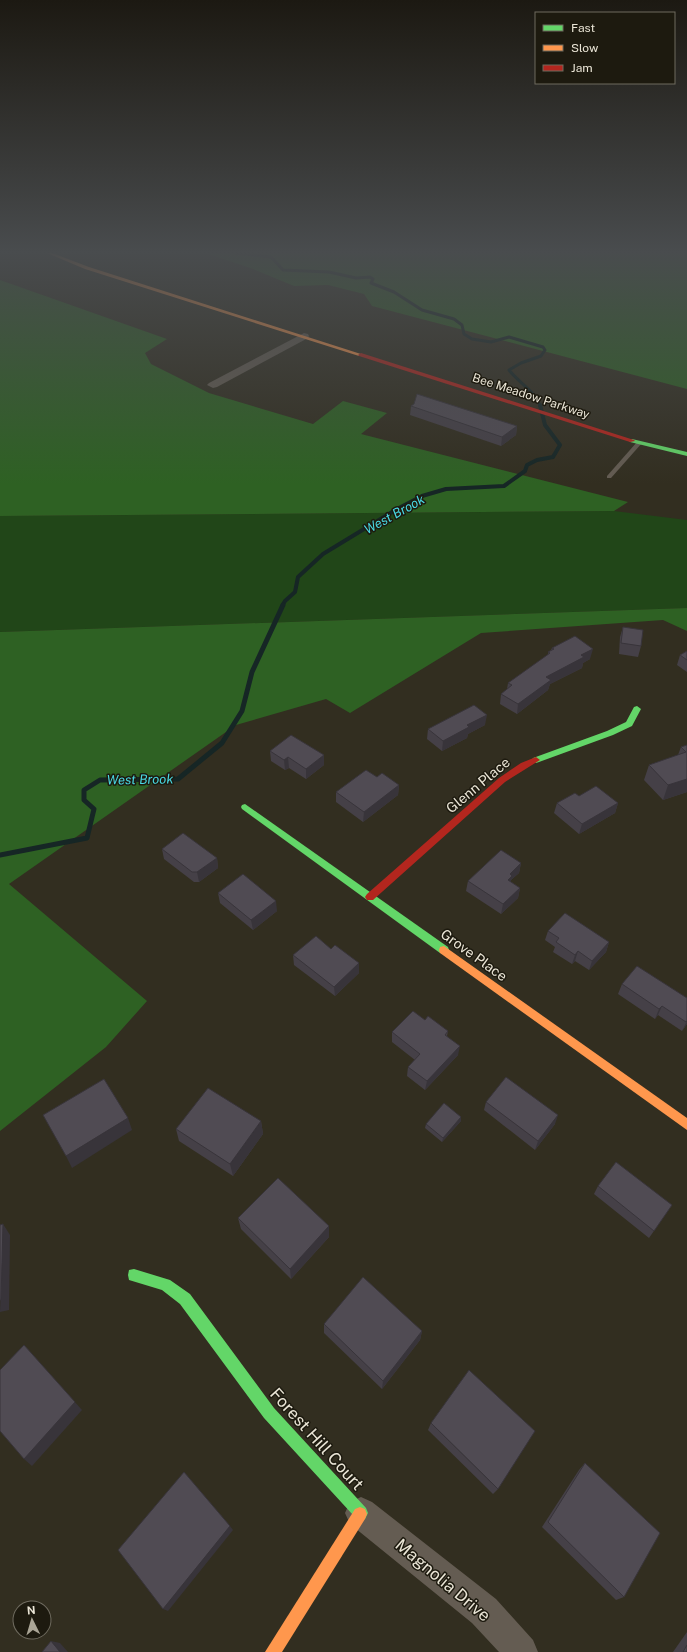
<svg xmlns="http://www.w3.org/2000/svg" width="687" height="1652" font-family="'Public Sans',sans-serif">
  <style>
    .green { fill: #214618 }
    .forest { fill: #2e6123 }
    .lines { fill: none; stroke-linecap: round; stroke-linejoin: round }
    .stream-far2 { stroke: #162625; stroke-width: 3 }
    .stream-far1 { stroke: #162625; stroke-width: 4 }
    .stream { stroke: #162625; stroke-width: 5 }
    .lane { fill: #645c52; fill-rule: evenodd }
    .street { fill: #645c52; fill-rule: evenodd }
    .fast { fill: #63d668; fill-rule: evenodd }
    .slow { fill: #ff974d; fill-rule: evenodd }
    .jam { fill: #b3261e; fill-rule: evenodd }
    .wall { fill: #454047 }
    .shaded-wall { fill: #38343a }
    .building { fill: #504b53; stroke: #38343a }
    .labels { text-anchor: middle; stroke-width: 3; stroke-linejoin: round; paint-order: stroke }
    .far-street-label { font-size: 12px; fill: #eae5d6; stroke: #1d1a0f }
    .far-water-label { font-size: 13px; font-style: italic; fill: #49d9e3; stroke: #1d1a0f }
    .street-label { font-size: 14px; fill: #eae5d6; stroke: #1d1a0f }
    .near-street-label { font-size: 17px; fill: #eae5d6; stroke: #1d1a0f }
  </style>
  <rect width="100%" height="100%" fill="#322e20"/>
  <path class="green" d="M614 511 687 520V608L0 632V516Z"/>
  <g class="forest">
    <path d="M206 253H687V389L372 306 364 294 328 285 294 286 253 269Z"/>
    <path d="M0 280 167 339 145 353 151 364 209 393 313 424 343 401 387 413 361 434 628 502 614 511 0 516Z"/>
    <path d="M687 608V631L663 620 481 633 350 713 326 699 236 725 9 884 147 1001 106 1047 0 1131V632Z"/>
  </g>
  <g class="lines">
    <path class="stream-far2" d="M235 253 271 257 283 270 329 272 356 278 370 277 373 279 371 283 394 292 422 310 454 319 462 325 464 334 472 339 491 342 509 337 543 347 545 350 541 356 521 363 509 370C518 382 536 392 540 406"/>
    <path class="stream-far1" d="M282 606 285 601 295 592 298 577 323 554 397 509 422 496 446 489 504 486 525 471 527 465 537 460 553 457 560 445 545 425 540 405"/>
    <path class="stream" d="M0 855 87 838 94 809 84 800V790L100 780 178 779 222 743 242 711 252 672 283 605"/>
    <path class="lane" d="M637 442 642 443 611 478H607V476Z"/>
    <g class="street">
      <path d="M304 333 308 334 309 336 308 338 217 387 213 388 207 385 209 383Z"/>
      <path d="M361 1497 372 1502 496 1599 533 1640 538 1652H499L472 1623 350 1524 345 1513 350 1502Z"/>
    </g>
    <g class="fast">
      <path d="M632 439 687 452V456L630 442 629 441Z"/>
      <path d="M637 706 641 709 632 726 613 735 539 762 536 763 532 760 533 758 607 731 626 722 634 707Z"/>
      <path d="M245 804 448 947 449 950 448 953 444 954 440 953 242 809 241 807 242 805Z"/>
      <path d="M134 1269 170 1280 190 1294 274 1408 366 1508 368 1513 365 1519 360 1521 355 1519 353 1515 264 1418 180 1304 162 1290 129 1280 128 1275 129 1270Z"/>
    </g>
    <g class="slow">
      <path d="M47 253H52L89 267 364 355 359 356 85 269Z"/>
      <path d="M444 946 687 1118V1130L440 953 439 950 440 947Z"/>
      <path d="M360 1507 365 1509 367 1514 365 1519 282 1652H265L355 1509Z"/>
    </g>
    <g class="jam">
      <path d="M361 353 634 440 635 441 630 442 359 356 358 355Z"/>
      <path d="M536 757 540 760 505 782 373 900H367L365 897 367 894 499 778 521 763Z"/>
    </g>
  </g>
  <g class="wall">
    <path d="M411 406 517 426 516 435 501 446 410 415Z"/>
    <path d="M623 627 641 646 638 657 619 654 620 637Z"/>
    <path d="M552 648 590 659 583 663 582 668 550 684 548 690 517 714 500 704 501 694 507 689 508 683 548 655V652L551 650Z"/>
    <path d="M687 651V672L677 665 680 655Z"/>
    <path d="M485 725 468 734 467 738 442 751 427 739 428 729Z"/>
    <path d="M687 745V792L663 800 644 780 649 765 678 755 681 747Z"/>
    <path d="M270 751 324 755V765L306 779 289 768 285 770 271 761Z"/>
    <path d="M399 785 398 795 363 822 336 802V792Z"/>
    <path d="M579 796 618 803 615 813 579 834 554 813 557 803Z"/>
    <path d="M162 849 217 858 218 868 199 882H194L164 859Z"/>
    <path d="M521 863 519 873 511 880V882L520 888 518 898 501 914 466 891 468 881Z"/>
    <path d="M218 893 277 911 253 930 220 903Z"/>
    <path d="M548 931 609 942 606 952 589 970 575 961 572 964 553 952 555 947 545 940Z"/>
    <path d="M331 949 359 963V973L335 996 294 965 293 955Z"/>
    <path d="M622 984 687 998V1024L682 1031 658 1015 655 1019 618 994Z"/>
    <path d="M425 1020 448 1031 447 1036 458 1055 425 1090 407 1076 408 1067 415 1060 392 1042V1032Z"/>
    <path d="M486 1102 555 1124 535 1150 484 1110Z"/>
    <path d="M261 1121 263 1134 233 1176 179 1141 176 1129Z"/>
    <path d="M461 1121 442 1142 425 1128 426 1124Z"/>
    <path d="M598 1186 672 1205 649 1238 594 1194Z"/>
    <path d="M238 1218 329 1237 291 1279 241 1229Z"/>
    <path d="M324 1324 422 1331 420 1340 382 1389 324 1333Z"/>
    <path d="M431 1423 498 1489 493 1494 428 1430Z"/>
    <path d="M585 1463 624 1597 616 1600 542 1527 579 1470Z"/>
    <path d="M687 1632V1652H673Z"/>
  </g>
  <g class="shaded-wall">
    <path d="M517 426 516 435 501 446 502 437Z"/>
    <path d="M593 649 590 659 583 663 582 668 550 684 548 690 517 714 518 704 546 677 581 655Z"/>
    <path d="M487 715 485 725 468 734 467 738 442 751 443 741 467 725Z"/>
    <path d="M324 755V765L306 779V769Z"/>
    <path d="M288 757 289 768 285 770 284 760Z"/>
    <path d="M687 779V792L663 800 668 785Z"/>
    <path d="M399 785 398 795 363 822 364 812Z"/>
    <path d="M618 803 615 813 579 834 582 824Z"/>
    <path d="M217 858 218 868 199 882 197 872Z"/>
    <path d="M521 863 519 873 511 880 510 886 506 890 510 874Z"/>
    <path d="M520 888 518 898 501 914 503 904Z"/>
    <path d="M276 901 277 911 253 930 251 920Z"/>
    <path d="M609 942 606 952 589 970 592 961Z"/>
    <path d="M578 951 575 961 572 964 575 955Z"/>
    <path d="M359 963V973L335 996 334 987Z"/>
    <path d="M662 1006 658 1015 655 1019 659 1009Z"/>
    <path d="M687 1021V1024L682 1031Z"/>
    <path d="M460 1046 458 1055 425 1090 427 1081Z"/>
    <path d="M558 1115 555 1124 535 1150 538 1141Z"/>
    <path d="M461 1117V1121L442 1142 443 1138Z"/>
    <path d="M128 1118 132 1130 72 1168 66 1156Z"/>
    <path d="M261 1121 263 1134 233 1176 230 1164Z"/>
    <path d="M3 1224 10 1235 9 1310 0 1312Z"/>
    <path d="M329 1226V1237L291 1279 290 1269Z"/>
    <path d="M422 1331 420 1340 382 1389 383 1381Z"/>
    <path d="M24 1345 82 1410 32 1466 24 1459Z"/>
    <path d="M230 1526 233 1530 168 1611 163 1609Z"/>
    <path d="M51 1641 60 1643 68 1652H60Z"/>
  </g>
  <g class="building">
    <path d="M417 394 517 426 502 437 411 406 414 404Z"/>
    <path d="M623 627 643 630 641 646 621 643Z"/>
    <path d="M575 636 593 649 581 655 584 657 546 677 551 680 518 704 501 694 512 685 508 683 550 653 548 652 554 649 552 648Z"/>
    <path d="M687 651V660L680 655Z"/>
    <path d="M474 705 487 715 467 725 469 727 443 741 428 729Z"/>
    <path d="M291 735 324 755 306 769 288 757 284 760 270 751Z"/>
    <path d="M687 745V779L668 785 649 765 686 752 681 747Z"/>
    <path d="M366 770 377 777 382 773 399 785 364 812 336 792Z"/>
    <path d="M596 786 618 803 582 824 557 803 575 793 579 796Z"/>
    <path d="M183 833 217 858 197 872H192L162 849Z"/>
    <path d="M501 850 521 863 510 874 512 876 508 880 520 888 503 904 468 881Z"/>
    <path d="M243 874 276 901 251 920 218 893Z"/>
    <path d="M565 913 609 942 592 961 578 951 575 955 556 942 559 938 548 931Z"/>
    <path d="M316 936 331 949 335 945 359 963 334 987 293 955Z"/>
    <path d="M637 966 687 998V1021L686 1022 662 1006 659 1009 622 984Z"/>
    <path d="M413 1011 425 1020 428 1016 448 1031 445 1035 460 1046 427 1081 408 1067 420 1054 392 1032Z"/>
    <path d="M506 1077 558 1115 538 1141 486 1102Z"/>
    <path d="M104 1079 128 1118 66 1156 43 1115Z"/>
    <path d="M208 1088 261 1121 230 1164 176 1129Z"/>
    <path d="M444 1103 461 1117 443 1138 426 1124Z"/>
    <path d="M616 1162 672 1205 654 1231 598 1186Z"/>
    <path d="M278 1178 329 1226 290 1269 238 1218Z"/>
    <path d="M3 1224 1 1300H0V1225Z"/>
    <path d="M363 1277 422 1331 383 1381 324 1324Z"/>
    <path d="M24 1345 75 1402 24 1459 0 1431V1370Z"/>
    <path d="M469 1370 535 1431 498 1489 431 1423Z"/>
    <path d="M585 1463 660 1533 624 1597 548 1522Z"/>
    <path d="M184 1472 230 1526 163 1609 118 1550Z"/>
    <path d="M51 1641 60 1652H42Z"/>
    <path d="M687 1645V1652H683Z"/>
  </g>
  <linearGradient id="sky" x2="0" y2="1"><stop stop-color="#1c1912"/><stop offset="0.52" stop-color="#494c4e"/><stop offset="1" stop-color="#494c4e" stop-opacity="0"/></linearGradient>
  <rect width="687" height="484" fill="url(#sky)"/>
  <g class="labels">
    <g class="far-street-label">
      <text transform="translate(531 396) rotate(18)" y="4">Bee Meadow Parkway</text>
    </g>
    <g class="far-water-label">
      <text transform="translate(394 514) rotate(-29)" y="5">West Brook</text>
      <text transform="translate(140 779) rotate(-1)" y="5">West Brook</text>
    </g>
    <g class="street-label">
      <text transform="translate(478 785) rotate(-40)" y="5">Glenn Place</text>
      <text transform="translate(474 955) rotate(36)" y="5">Grove Place</text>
    </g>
    <g class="near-street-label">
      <text transform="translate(317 1439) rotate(48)" y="6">Forest Hill Court</text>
      <text transform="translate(443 1580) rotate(40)" y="6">Magnolia Drive</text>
    </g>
  </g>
  <rect x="535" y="12" width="140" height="72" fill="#1d1a0f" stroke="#6f6b5f"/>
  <rect x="543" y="25" width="20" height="6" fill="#63d668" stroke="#6f6b5f"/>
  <text x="571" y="32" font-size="12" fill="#eae5d6">Fast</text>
  <rect x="543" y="45" width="20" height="6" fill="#ff974d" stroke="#6f6b5f"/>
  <text x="571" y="52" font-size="12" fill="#eae5d6">Slow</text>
  <rect x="543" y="65" width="20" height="6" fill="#b3261e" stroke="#6f6b5f"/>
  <text x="571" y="72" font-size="12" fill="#eae5d6">Jam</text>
  <g transform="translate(32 1620) rotate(355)"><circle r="19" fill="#1d1a0f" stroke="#6f6b5f"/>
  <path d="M0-3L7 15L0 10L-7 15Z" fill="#aaa596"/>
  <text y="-6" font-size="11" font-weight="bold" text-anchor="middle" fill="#eae5d6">N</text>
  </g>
</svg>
